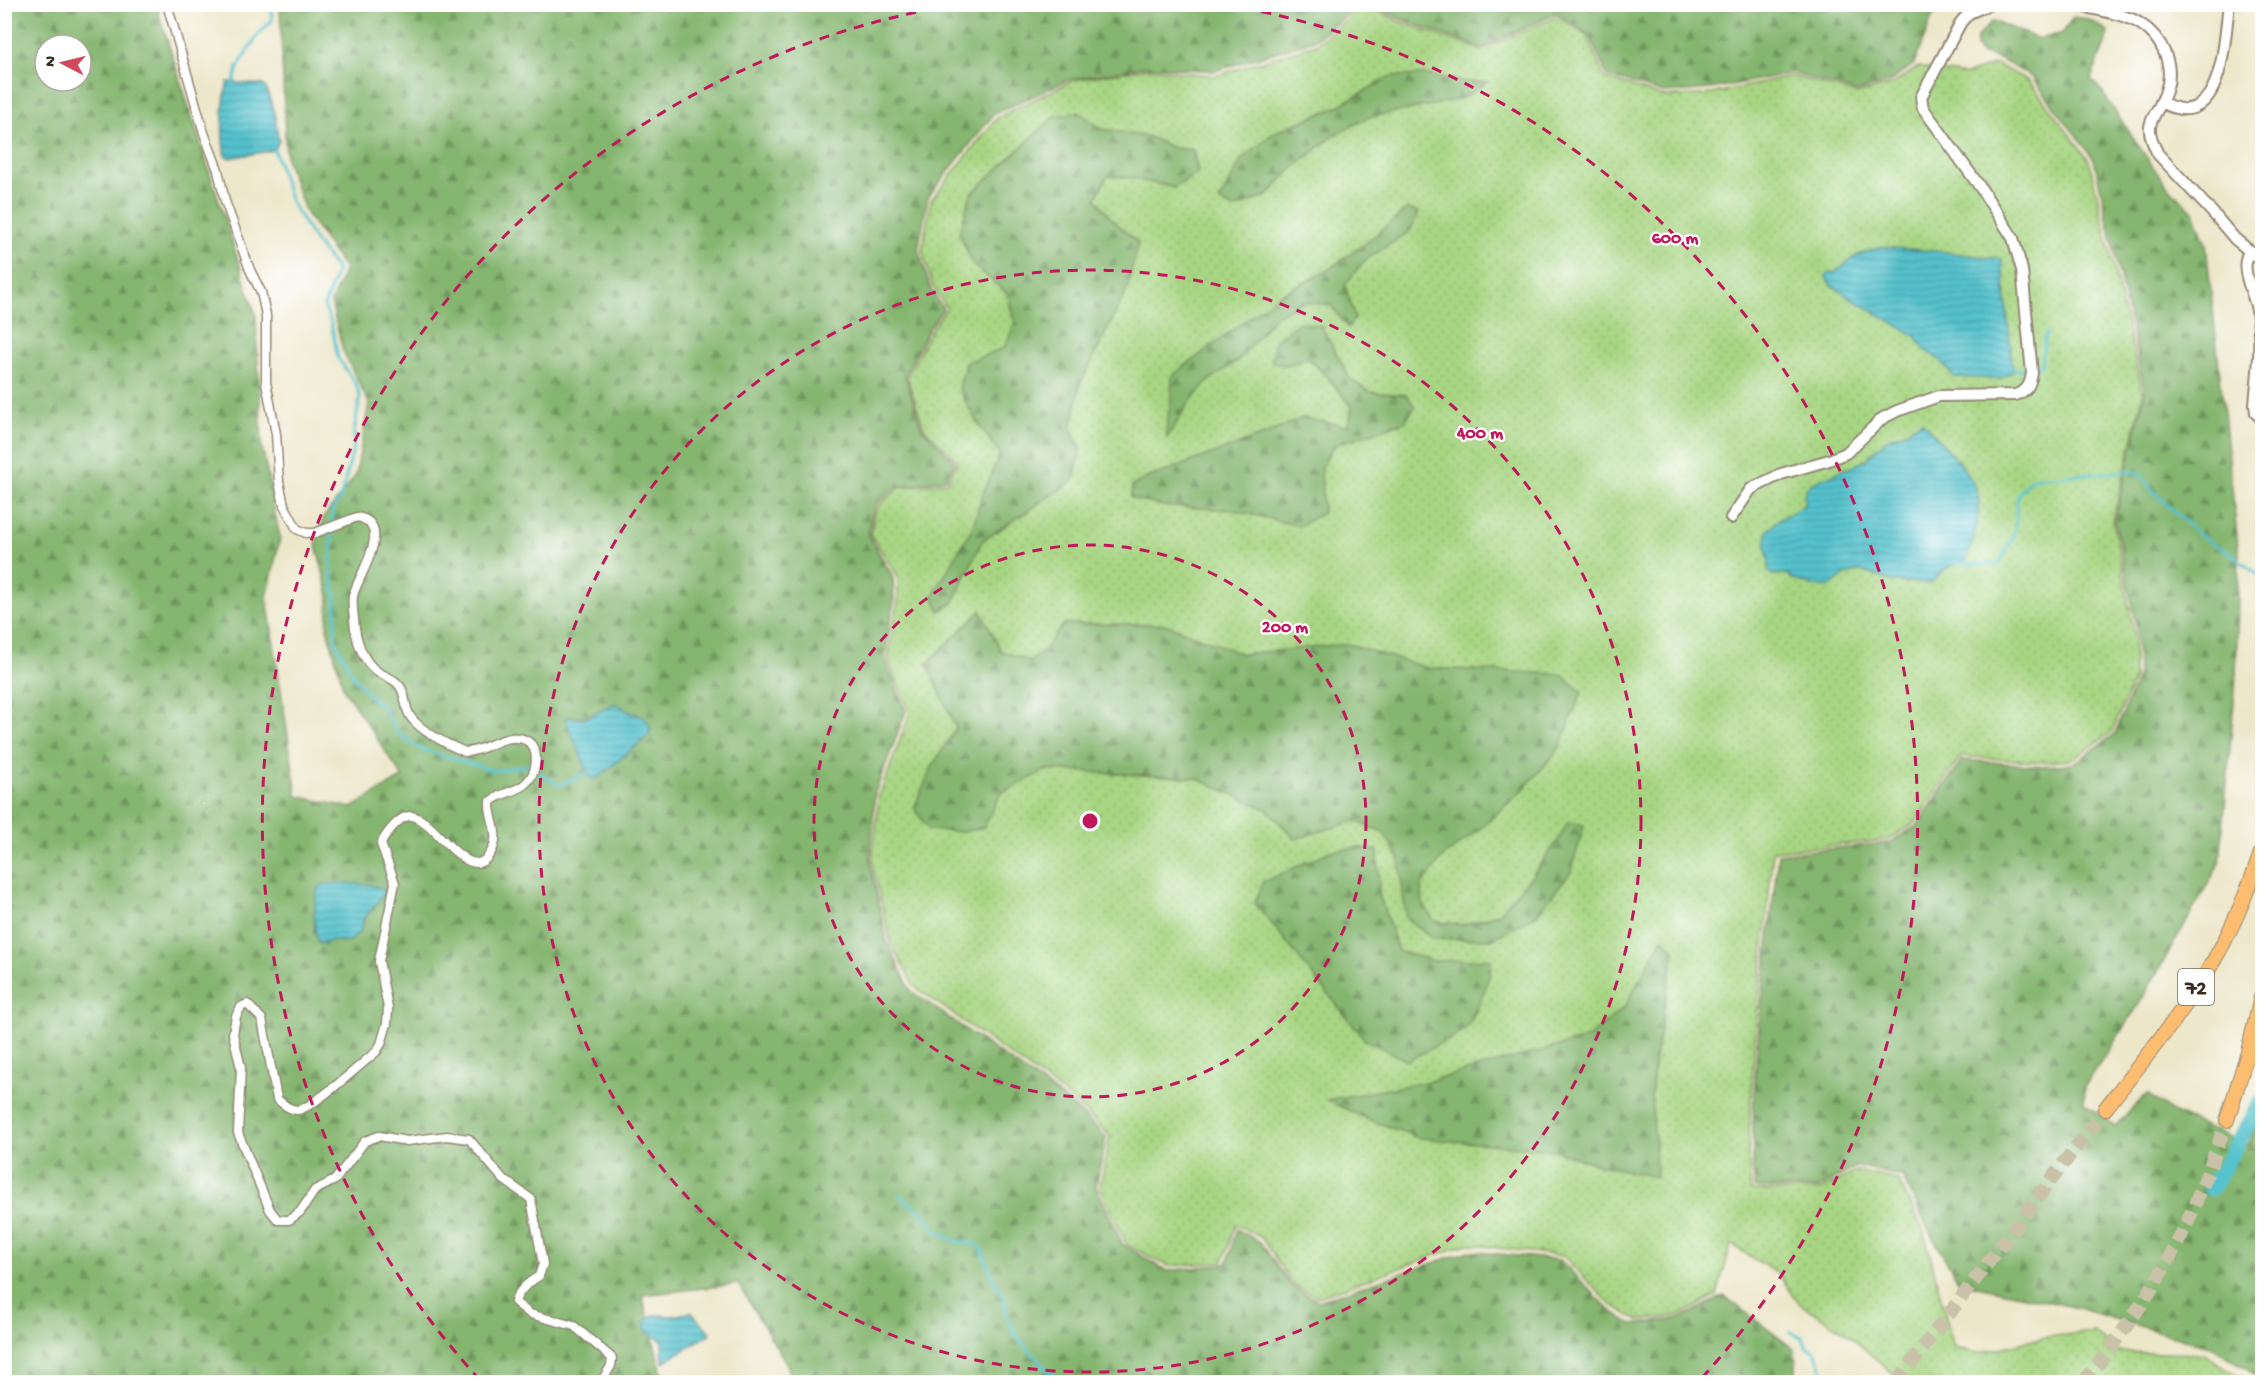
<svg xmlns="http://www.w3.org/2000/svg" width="2267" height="1387" font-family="'Gochi Hand',sans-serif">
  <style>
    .grass { fill: url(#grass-dots); stroke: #718050; stroke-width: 1.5 }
    .forest { fill: url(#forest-firs); stroke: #607047; stroke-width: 1.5; fill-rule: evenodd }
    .water { fill: url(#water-rules); stroke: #487676; stroke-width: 1.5 }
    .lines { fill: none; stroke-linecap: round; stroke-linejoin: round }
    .stream { stroke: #55c2cd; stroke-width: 3 }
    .river { stroke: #55c2cd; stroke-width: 16 }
    .primary-tunnel { stroke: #c9c1a8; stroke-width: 14; stroke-dasharray: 14 7; stroke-linecap: butt }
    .minor-casing { stroke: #948874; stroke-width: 11 }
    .tertiary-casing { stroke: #948874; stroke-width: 14 }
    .primary-casing { stroke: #948874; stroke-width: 16 }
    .minor { stroke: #fff; stroke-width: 8 }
    .tertiary { stroke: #fff; stroke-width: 10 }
    .primary { stroke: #fcbd6f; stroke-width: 14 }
    .ring { fill: none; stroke: #c2185b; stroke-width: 3; stroke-dasharray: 10 8 }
    .labels { text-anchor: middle; stroke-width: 4.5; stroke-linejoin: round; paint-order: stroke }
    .shield { fill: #fff; stroke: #766a62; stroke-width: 1.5 }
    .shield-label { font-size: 21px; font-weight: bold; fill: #3b2a1e }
    .centre { fill: #c2185b; stroke: #fff; stroke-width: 3 }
    .ring-label { font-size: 18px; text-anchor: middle; font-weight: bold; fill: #c2185b; stroke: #fff; stroke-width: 4.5; stroke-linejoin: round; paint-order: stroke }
  </style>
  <defs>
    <pattern id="grass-dots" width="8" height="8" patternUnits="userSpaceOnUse" patternTransform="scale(1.5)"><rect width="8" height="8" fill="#a7d582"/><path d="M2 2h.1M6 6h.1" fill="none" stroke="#91b770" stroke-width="1.8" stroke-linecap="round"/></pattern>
    <pattern id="forest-firs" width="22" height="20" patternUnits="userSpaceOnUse" patternTransform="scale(1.5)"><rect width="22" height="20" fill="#85b670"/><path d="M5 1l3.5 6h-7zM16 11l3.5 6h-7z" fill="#6e945b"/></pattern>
    <pattern id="water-rules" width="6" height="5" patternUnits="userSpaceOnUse" patternTransform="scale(1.5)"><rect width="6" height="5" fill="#55c2cd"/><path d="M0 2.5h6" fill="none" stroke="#489ea6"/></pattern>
  </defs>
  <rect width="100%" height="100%" fill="#fff"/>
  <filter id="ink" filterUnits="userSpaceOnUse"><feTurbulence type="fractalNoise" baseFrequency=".0167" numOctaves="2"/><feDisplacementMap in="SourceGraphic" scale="12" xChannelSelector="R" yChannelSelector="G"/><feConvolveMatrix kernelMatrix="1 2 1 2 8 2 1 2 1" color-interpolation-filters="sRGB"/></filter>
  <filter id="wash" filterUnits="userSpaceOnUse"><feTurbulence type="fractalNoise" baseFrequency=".008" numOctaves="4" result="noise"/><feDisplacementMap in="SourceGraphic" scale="24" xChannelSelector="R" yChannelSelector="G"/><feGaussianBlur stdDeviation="1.35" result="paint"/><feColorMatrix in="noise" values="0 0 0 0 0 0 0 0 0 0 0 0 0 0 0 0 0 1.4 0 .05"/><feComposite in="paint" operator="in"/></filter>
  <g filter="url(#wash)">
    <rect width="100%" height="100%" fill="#ede7ca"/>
    <path class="grass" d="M1368 4 1398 21 1481 50 1558 16 1588 37 1604 78 1664 97 1712 94 1792 76 1857 94 1893 84 1918 67 1965 75 1996 64 2029 81 2089 160 2143 395 2113 520 2134 635V678L2112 732 2071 760 2039 762 1961 756 1914 824 1887 840 1773 851 1754 1049 1748 1152 1751 1191 1820 1190 1857 1171 1898 1180 1924 1231 1954 1348 1980 1353 2045 1337 2094 1332 2118 1352 2204 1354 2249 1382H1903L1841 1329 1800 1304 1778 1274 1731 1244 1717 1295 1681 1315 1639 1321 1610 1304 1563 1256 1467 1244 1318 1297 1294 1286 1262 1238 1236 1224 1223 1262 1168 1266 1127 1245 1100 1187 1110 1136 1070 1098 914 986 891 944 872 861 879 797 910 713 888 660 898 601V576L870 534 877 507 899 488 947 482 958 461 924 428 907 377 932 328 947 308 933 287 922 250 931 200 998 117 1074 80 1148 68 1215 76 1316 44 1365 5Z"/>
    <g class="forest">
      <path d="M5 5H156L256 316 262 447 280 538 267 598 297 796 352 808 403 777 344 690 327 628 329 596 316 544 324 517 356 475 369 403 343 351 331 302 345 269 306 213 286 159 280 5H1360L1314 40 1215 71 1147 66 1068 80 994 114 928 197 918 249 931 290 943 309 929 328 905 376 922 428 955 462 946 479 897 487 875 505 868 534 893 577 894 601 885 659 906 711 875 793 870 862 887 942 911 991 1070 1103 1106 1137 1096 1186 1123 1245 1167 1271 1227 1264 1237 1229 1260 1242 1292 1287 1318 1301 1469 1251 1560 1260 1609 1309 1633 1325 1681 1318 1724 1296 1795 1350 1797 1382H793L787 1364 738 1284 642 1295 664 1382H5ZM45 45H81V81H45ZM617 704 629 712 641 716 651 729 649 735 598 778 591 779 572 717C595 721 596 707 617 704ZM318 896H383L363 920V925L346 942 332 940 324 944 314 932C316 917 313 910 318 896Z"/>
      <path d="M1372 5 1937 4V5L1914 64 1891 81 1857 92 1792 73 1710 89 1664 93 1607 76 1590 36 1557 13 1481 48 1401 19Z"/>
      <path d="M2073 17 2088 19 2108 31 2107 39 2091 79 2100 89 2164 183 2194 212 2206 244 2239 555 2236 678 2220 863 2139 1004 2085 1086 2084 1103 2115 1126 2147 1094 2174 1113 2248 1145 2262 1113V1379L2212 1347 2074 1307 1959 1282 1928 1229 1902 1176 1857 1166 1819 1188H1754C1748 1080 1767 963 1778 854L1889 843 1917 826 1962 760 2041 766 2073 764 2115 734 2138 675 2137 631 2115 520 2145 392 2094 159 2032 77 2000 59 1981 53 1976 47 1977 37 1993 21 2039 39 2063 33Z"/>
      <path d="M1426 75 1464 82H1488L1461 99 1367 118 1334 135 1290 171 1267 196 1233 209 1219 201 1243 158 1275 132 1337 107 1391 76Z"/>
      <path d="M1079 112 1102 129 1149 137 1174 148 1193 150 1198 173 1174 188 1132 178 1107 176 1096 199 1112 219 1138 243 1127 290 1080 385 1071 429 1081 448 1074 480 982 541 953 603 940 611 933 596 973 526 982 496 1000 454 975 419 959 389 965 363 1004 348 1015 324 1007 293 973 265 959 233 971 194 1055 116Z"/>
      <path d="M1407 209 1419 212 1410 231 1364 261 1345 285 1355 318 1348 328 1331 305 1302 302 1273 318 1240 359 1207 382 1187 405 1167 438 1166 431 1171 400 1172 376 1279 295 1323 273 1363 245Z"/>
      <path d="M1299 322 1321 326 1351 380 1370 392 1407 395 1415 407 1404 422 1334 445 1321 469 1323 513 1299 526 1233 510 1162 506 1131 498 1132 486 1147 478 1269 433 1302 418 1348 426 1352 408 1329 378 1309 359 1285 365 1272 363 1274 341Z"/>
      <path d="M981 611 1001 651 1030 661 1042 652 1064 624H1165L1242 654 1347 644 1428 668 1560 674 1582 692 1559 749 1523 790 1482 827 1442 858 1421 886 1423 905 1434 921 1462 925 1498 914 1531 877 1557 842 1568 822 1584 825 1571 872 1536 915 1492 939H1433L1406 918 1399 858 1383 832 1355 821 1295 839 1268 810 1196 778 1047 770 1001 793 984 827 963 832 929 830 914 808 933 765 956 728 927 664Z"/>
      <path d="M1359 847 1378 851 1379 894 1398 951 1435 961 1491 959C1494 971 1474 1020 1465 1029 1457 1037 1419 1054 1407 1061L1365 1040 1255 903 1263 882 1331 851Z"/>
      <path d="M1663 938 1675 950 1655 1057 1651 1096 1655 1139 1656 1177 1600 1165 1553 1150 1420 1138 1367 1119 1326 1100 1426 1082 1588 1038 1625 1006Z"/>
    </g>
    <g class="water">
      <path d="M228 82 263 85 266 88 274 111 279 141 274 150 230 158 225 156C221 136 222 101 228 82Z"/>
      <path d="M1881 247 1937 251 2002 259 2013 372 1998 379 1954 377 1942 362 1924 349 1916 336 1850 298C1841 288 1831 291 1826 276L1829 273H1834L1856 256Z"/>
      <path d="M1922 421C1938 440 1972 471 1978 495 1982 516 1973 539 1967 559L1944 570 1933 581 1927 583 1893 582 1861 571 1845 575 1831 586H1812L1793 579 1787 574 1772 575 1768 570C1771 562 1767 556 1766 547 1762 521 1787 518 1804 505L1805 491 1810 484 1864 461 1887 439 1905 432Z"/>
      <path d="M617 704 629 712 641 716 650 724 649 735 598 778 591 779 565 719 567 717 584 719 612 705Z"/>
      <path d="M345 883 371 885 384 889 385 893 363 920 361 931 351 940 346 942 333 940 319 944C312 928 314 903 318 887L324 884Z"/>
      <path d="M691 1312 711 1333 663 1363 662 1341 646 1331 644 1322 653 1315 672 1316Z"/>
    </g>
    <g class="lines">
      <g class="stream">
        <path d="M233 86 238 67 258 35 272 20 271 4"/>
        <path d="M273 146 291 202 315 241 335 267 337 271 324 306 331 323 338 358 357 386 360 397 354 432V445L341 497 332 510 331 572 336 600 335 641 354 677 374 700 385 709 394 729 412 744 424 750 495 771 527 765 559 785 589 772"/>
        <path d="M2038 368 2040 367 2046 333"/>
        <path d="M2011 370 2027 369"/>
        <path d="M1956 562 1974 564 1999 563C2005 553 2011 544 2014 533 2019 508 2010 498 2032 478L2132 471 2141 474 2152 490 2199 535 2230 553 2262 578"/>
        <path d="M899 1195 921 1212 935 1229 946 1236 955 1241 975 1244 981 1248 996 1285 1005 1300 1006 1315 1018 1338 1049 1372 1063 1382"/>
        <path d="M1790 1332 1802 1337 1807 1347 1815 1352 1828 1382"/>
      </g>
      <path class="river" d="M2211 1188 2262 1102"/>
    </g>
  </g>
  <g filter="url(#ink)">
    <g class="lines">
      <g class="primary-tunnel">
        <path d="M1897 1382 2105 1109"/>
        <path d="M2083 1382C2125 1333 2169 1267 2194 1207 2206 1178 2217 1149 2227 1120"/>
      </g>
      <g class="minor-casing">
        <path id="minor" d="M167 4 204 133 218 170 225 201 250 270 261 292 266 315V382L276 434 279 482 284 505 297 529 306 533H315L357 517C396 524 357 577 353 596 352 603 353 612 354 619 355 637 362 662 378 672 384 676 393 678 398 684 406 692 404 704 409 714 416 729 450 746 465 752 485 752 503 733 523 739 541 745 538 771 527 782 517 793 500 792 490 802 489 817 500 833 493 848 472 895 434 815 410 816 399 816 385 835 381 844L395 883 379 961 388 1008 387 1024 381 1044 376 1052C362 1063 311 1110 297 1110 288 1109 283 1104 277 1099L262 1019 247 1004 241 1007 236 1016 233 1034 241 1068 238 1133 270 1210 278 1220H289L300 1212 315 1190 335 1180 365 1141 379 1136 407 1141 447 1136 469 1139 503 1179 531 1199 543 1264 539 1276C529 1282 518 1290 515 1302L530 1314 574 1326 612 1358 611 1366 601 1382"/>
      </g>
      <g class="tertiary-casing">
        <g id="tertiary">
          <path d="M2072 4C2094 10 2120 12 2139 23 2162 37 2175 65 2166 91 2156 121 2140 119 2158 154L2213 213 2235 239 2262 261"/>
          <path d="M2161 102C2223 136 2224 41 2229 4"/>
          <path d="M2249 251C2239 270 2253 290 2257 310 2262 342 2258 371 2255 404L2256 413 2262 419"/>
          <path d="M1731 518 1751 489 1781 474 1829 460 1846 453 1883 418 1897 411 1939 396 2015 395C2027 391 2030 386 2032 373L2022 270 2013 238 1980 187 1923 108 1921 97 1961 22 1969 13 1990 4"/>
        </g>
      </g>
      <g class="primary-casing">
        <g id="primary">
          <path d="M2105 1109C2146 1056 2192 1003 2223 944 2239 913 2251 882 2262 850"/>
          <path d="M2227 1120 2248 1052 2262 994"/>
        </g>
      </g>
      <use href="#minor" class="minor"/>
      <use href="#tertiary" class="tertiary"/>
      <use href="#primary" class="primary"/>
    </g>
  </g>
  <g class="ring">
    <circle cx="1090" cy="821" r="276"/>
    <circle cx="1090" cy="821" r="551"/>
    <path d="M480 1380A827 827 0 0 1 954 5M1226 5A827 827 0 0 1 1700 1380"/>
  </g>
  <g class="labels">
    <rect class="shield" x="2178" y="969" width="36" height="36" rx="4.5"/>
    <g class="shield-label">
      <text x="2196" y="994">72</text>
    </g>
  </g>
  <circle cx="1090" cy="821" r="9" class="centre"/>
  <g class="ring-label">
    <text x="1675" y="243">600 m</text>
    <text x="1480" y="438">400 m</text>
    <text x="1285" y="632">200 m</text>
  </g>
  <rect width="2267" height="1387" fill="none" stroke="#fff" stroke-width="24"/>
  <g transform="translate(63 63) rotate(277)"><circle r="28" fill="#ffffff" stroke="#b1aaa5" stroke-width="1.5"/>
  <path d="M0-4.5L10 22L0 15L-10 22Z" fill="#d1495b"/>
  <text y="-9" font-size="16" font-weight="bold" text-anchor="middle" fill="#3b2a1e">N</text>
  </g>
</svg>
